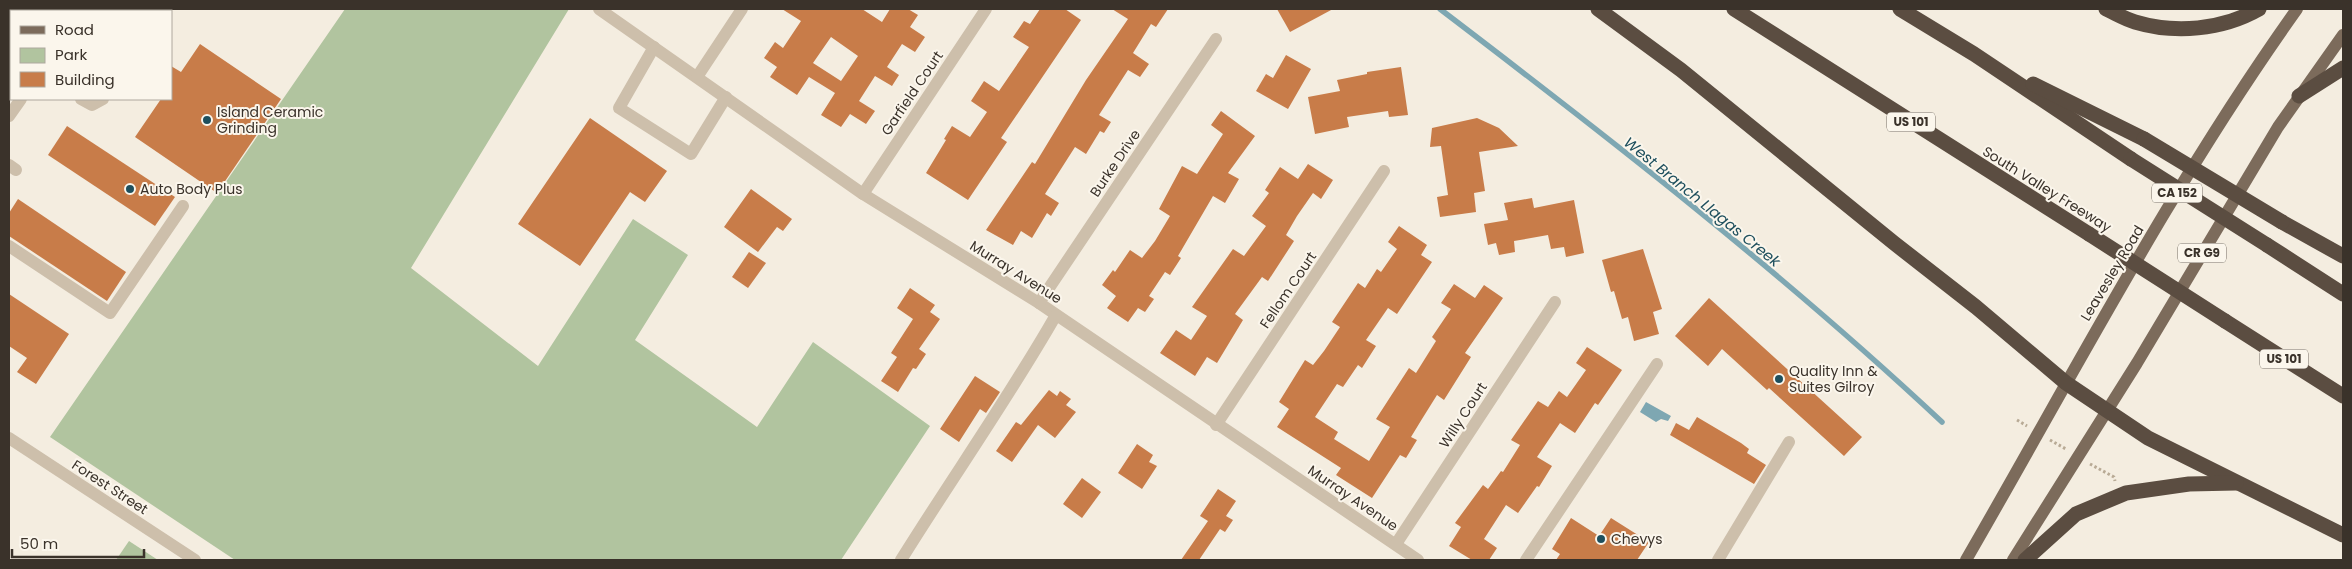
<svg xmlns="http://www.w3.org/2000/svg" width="2352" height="569" font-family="Poppins,sans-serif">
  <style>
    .green { fill: #b1c49f }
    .water { fill: #7ea7b2 }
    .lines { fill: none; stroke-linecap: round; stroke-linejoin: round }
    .stream { stroke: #7ea7b2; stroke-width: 5.5 }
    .building { fill: #c87c49; fill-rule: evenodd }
    .path { stroke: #b8aa95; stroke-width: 3; stroke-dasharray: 2.5 2.5; stroke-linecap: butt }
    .minor { stroke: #cdbfab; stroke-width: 12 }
    .major { stroke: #7c6b5b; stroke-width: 12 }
    .highway { stroke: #5b4d41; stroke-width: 15 }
    .highway-bridge { stroke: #5b4d41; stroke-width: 15 }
    .poi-dot { fill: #1e4f5d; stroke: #fbf6ec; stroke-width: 2 }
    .labels { text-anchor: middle; stroke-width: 4; stroke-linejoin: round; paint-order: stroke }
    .shield { fill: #fbf6ec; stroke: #746d64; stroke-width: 1 }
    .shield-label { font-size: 12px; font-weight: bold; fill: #3a322a }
    .street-label { font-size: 14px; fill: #3a322a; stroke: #fbf6ec }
    .poi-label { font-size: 14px; fill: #3a322a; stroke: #fbf6ec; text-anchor: start }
    .water-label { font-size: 15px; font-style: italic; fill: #1e4f5d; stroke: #fbf6ec }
  </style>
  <rect width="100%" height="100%" fill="#f4ede0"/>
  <g class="green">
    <path d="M345 9H569L411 268 538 366 633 219 688 255 635 340 757 427 813 342 930 426 841 560H235L50 437Z"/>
    <path d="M129 541 158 560H116Z"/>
  </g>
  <path class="water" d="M1646 402 1671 416 1668 421 1661 419 1656 422 1640 412Z"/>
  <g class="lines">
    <path class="stream" d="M1440 9C1612 140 1784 274 1942 422"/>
  </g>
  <g class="building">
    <path d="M782 9H862L882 22 890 9H908L918 15 910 27 925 37 915 52 902 44 887 67 899 75 892 86 875 76 859 101 875 111 866 124 850 114 841 127 821 115 835 93 809 77 797 95 770 77 777 67 764 58 775 42 783 48 801 21ZM831 37 858 56 841 81 813 63Z"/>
    <path d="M1040 9H1065L1081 20 1001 138 1007 142 968 200 926 173 946 140 944 139 952 126 970 137 987 112 971 101 984 81 999 91 1029 47 1013 37 1024 21 1030 24Z"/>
    <path d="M1112 9H1168L1156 27 1151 24 1133 53 1149 64 1140 77 1128 70 1099 115 1111 122 1104 133 1100 131 1086 154 1075 147 1045 194 1059 203 1051 216 1047 213 1032 238 1021 231 1013 245 986 230 1032 162 1035 164 1086 80 1128 19Z"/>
    <path d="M1277 9H1333L1290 32Z"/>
    <path d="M200 44 281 99 217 193 135 137 161 99H171V66L181 72Z"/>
    <path d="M1286 55 1311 69 1288 109 1256 91 1266 74 1273 78Z"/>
    <path d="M1401 67 1408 115 1389 117 1388 111 1347 117 1349 127 1315 134 1308 97 1340 91 1337 80 1367 74V72Z"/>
    <path d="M1221 111 1255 136 1228 173 1239 179 1225 203 1213 196 1178 256 1181 258 1170 275 1165 272 1149 296 1154 299 1145 312 1138 308 1128 322 1107 308 1116 296 1102 285 1113 270 1115 272 1130 250 1142 258 1155 241 1170 216 1159 209 1182 166 1197 174 1223 134 1211 125Z"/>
    <path d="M590 118 667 171 645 202 630 192 580 266 518 224Z"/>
    <path d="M1477 118 1499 128 1518 146 1479 152 1485 191 1474 193 1476 212 1440 217 1437 197 1448 195 1441 146 1430 147 1432 128Z"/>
    <path d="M67 126 175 197 155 226 48 155Z"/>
    <path d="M1308 164 1333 180 1321 199 1313 193 1297 216 1286 235 1294 241 1268 281 1262 277 1235 314 1243 320 1217 363 1207 357 1195 376 1160 353 1176 330 1191 340 1207 316 1192 307 1233 249 1244 256 1266 226 1252 216 1269 193 1265 190 1280 167 1298 179Z"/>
    <path d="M751 189 792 219 783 231 777 227 758 252 724 227Z"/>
    <path d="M1532 198 1534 208 1574 200 1584 253 1566 257 1564 247 1551 249 1548 235 1514 241 1515 252 1499 255 1496 243 1488 245 1484 224 1508 220 1504 203Z"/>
    <path d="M18 199 126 272 107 301 9 236V213Z"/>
    <path d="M1399 226 1427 245 1421 255 1432 262 1397 314 1388 308 1366 340 1376 346 1362 368 1358 365 1343 387 1337 384 1315 417 1338 432 1334 439 1369 461 1390 427 1376 419 1409 368 1416 373 1436 341 1432 337 1451 309 1441 303 1454 284 1475 298 1484 285 1503 298 1465 353 1471 357 1444 400 1437 395 1422 419 1411 437 1417 440 1406 458 1400 455 1372 498 1336 475 1341 468 1277 427 1289 409 1279 402 1305 360 1313 365 1324 351 1340 327 1332 322 1358 283 1365 288 1377 269 1381 272 1397 249 1388 242Z"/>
    <path d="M1643 249 1662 309 1653 312 1659 334 1634 341 1628 317 1622 319 1614 291 1611 292 1602 260Z"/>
    <path d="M749 252 766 263 748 288 732 277Z"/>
    <path d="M910 288 935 305 930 312 940 319 919 349 926 354 916 369 913 368 898 392 881 381 897 357 891 353 913 319 897 308Z"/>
    <path d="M9 294 69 334 36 384 17 372 27 358 9 346Z"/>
    <path d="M1709 298 1862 437 1844 456 1769 388 1767 390 1722 349 1708 366 1675 336Z"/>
    <path d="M1587 347 1622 370 1598 405 1595 403 1575 433 1560 423 1537 457 1552 466 1539 487 1537 486 1518 513 1506 505 1484 539 1497 548 1489 560H1472L1449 546 1461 527 1455 523 1483 485 1488 489 1501 471 1503 472 1520 445 1511 440 1538 401 1548 407 1559 391 1567 397 1586 370 1576 363Z"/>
    <path d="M975 376 1000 392 986 413 980 409 959 442 940 429Z"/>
    <path d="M1049 390 1057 396 1060 391 1071 399 1066 405 1076 412 1055 438 1038 425 1012 462 996 451 1016 422 1021 425Z"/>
    <path d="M1697 417 1741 443 1749 449 1747 453 1766 465 1754 484 1670 435 1676 423 1689 430Z"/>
    <path d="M1137 444 1153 455 1149 462 1157 466 1142 489 1118 473Z"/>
    <path d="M1082 478 1101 492 1082 518 1063 504Z"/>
    <path d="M1218 489 1236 501 1226 516 1233 520 1225 532 1220 529 1199 560H1181L1208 521 1200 516Z"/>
    <path d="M1571 518 1599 536 1611 518 1649 542 1637 560H1556L1560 554 1552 549Z"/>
  </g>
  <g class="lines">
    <g class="path">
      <path d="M2017 420 2027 426"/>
      <path d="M2050 440 2066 449"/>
      <path d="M2090 464 2114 477 2115 481"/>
    </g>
    <g class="minor">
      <path d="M137 9 141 11"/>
      <path d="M599 9 863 194 1039 303 1418 560"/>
      <path d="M81 11 83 9"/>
      <path d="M654 47 619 108 691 154 726 97"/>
      <path d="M697 77 742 9"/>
      <path d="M81 99 92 105 103 99"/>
      <path d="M9 116 21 99"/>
      <path d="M9 165 16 170"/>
      <path d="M863 194 986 9"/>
      <path d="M9 246 110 313 183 206"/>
      <path d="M1039 303 1216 39"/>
      <path d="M1216 425 1384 171"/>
      <path d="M9 438 195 560"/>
      <path d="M1396 544 1555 302"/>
      <path d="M901 560C952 478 1008 399 1056 315"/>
      <path d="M1526 560 1657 364"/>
      <path d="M1718 560 1789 442"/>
    </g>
    <g class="major">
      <path d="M1966 560C2073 375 2172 184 2297 9"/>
      <path d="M2013 560 2137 363 2278 127 2343 35"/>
    </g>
    <g class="highway">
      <path d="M1598 9 1681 70 1894 243 1976 307 2066 383 2148 438 2343 535"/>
      <path d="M1734 9 2089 234"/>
      <path d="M1900 9 1974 54 2131 159"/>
      <path d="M2106 9C2115 13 2125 19 2135 22 2175 34 2222 30 2259 9"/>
      <path d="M2033 84 2144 139"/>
      <path d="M2299 96 2343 68"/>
      <path d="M2282 222 2343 256"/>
      <path d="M2267 245 2343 294"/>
      <path d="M2225 321 2343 396"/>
      <path d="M2025 560 2076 514 2126 493 2189 484 2236 483"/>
    </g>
    <g class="highway-bridge">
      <path d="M2144 139 2282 222"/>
      <path d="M2131 159 2267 245"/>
      <path d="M2089 234 2225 321"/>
    </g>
  </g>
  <g class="poi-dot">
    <circle cx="207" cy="120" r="5"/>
    <circle cx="130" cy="189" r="5"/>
    <circle cx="1779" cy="379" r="5"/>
    <circle cx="1601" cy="539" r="5"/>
  </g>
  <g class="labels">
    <g class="shield">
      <rect x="1887" y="112.5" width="48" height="19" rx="4"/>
      <rect x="2152" y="183.5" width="50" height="19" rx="4"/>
      <rect x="2178" y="243.5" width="48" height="19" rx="4"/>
      <rect x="2260" y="349.5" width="48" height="19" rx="4"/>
    </g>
    <g class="shield-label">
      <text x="1911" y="126">US 101</text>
      <text x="2177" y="197">CA 152</text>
      <text x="2202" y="257">CR G9</text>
      <text x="2284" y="363">US 101</text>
    </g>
    <g class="street-label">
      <text transform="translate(912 93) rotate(-56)" y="5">Garfield Court</text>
      <text transform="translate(1115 163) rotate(-56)" y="5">Burke Drive</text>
      <text transform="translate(2047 189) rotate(32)" y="5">South Valley Freeway</text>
      <text transform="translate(1016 272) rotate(32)" y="5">Murray Avenue</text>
      <text transform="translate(2112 273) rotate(-59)" y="5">Leavesley Road</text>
      <text transform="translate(1288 290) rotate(-56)" y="5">Fellom Court</text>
      <text transform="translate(1463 415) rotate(-57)" y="5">Willy Court</text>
      <text transform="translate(110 487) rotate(33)" y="5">Forest Street</text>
      <text transform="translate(1353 498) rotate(34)" y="5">Murray Avenue</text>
    </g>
    <g class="poi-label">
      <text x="217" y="117">Island Ceramic<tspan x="217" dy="16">Grinding</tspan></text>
      <text x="140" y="194">Auto Body Plus</text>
      <text x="1789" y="376">Quality Inn &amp;<tspan x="1789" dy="16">Suites Gilroy</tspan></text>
      <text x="1611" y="544">Chevys</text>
    </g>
    <g class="water-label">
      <text transform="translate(1702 202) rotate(39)" y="5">West Branch Llagas Creek</text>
    </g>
  </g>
  <rect width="2352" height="569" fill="none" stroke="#3a322a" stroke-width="20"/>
  <rect x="10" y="10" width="162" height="90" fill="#fbf6ec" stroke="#aea89e"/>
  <rect x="20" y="26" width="25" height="8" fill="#7c6b5b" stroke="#aea89e"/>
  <text x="55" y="35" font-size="15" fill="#3a322a">Road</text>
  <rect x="20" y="48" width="25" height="15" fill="#b1c49f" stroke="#aea89e"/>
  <text x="55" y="60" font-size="15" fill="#3a322a">Park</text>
  <rect x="20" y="72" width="25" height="15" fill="#c87c49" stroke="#aea89e"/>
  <text x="55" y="85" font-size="15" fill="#3a322a">Building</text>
  <path d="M12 549v8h132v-8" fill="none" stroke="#3a322a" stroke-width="2.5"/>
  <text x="20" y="549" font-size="15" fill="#3a322a" stroke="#fbf6ec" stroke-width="4" paint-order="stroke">50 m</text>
</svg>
